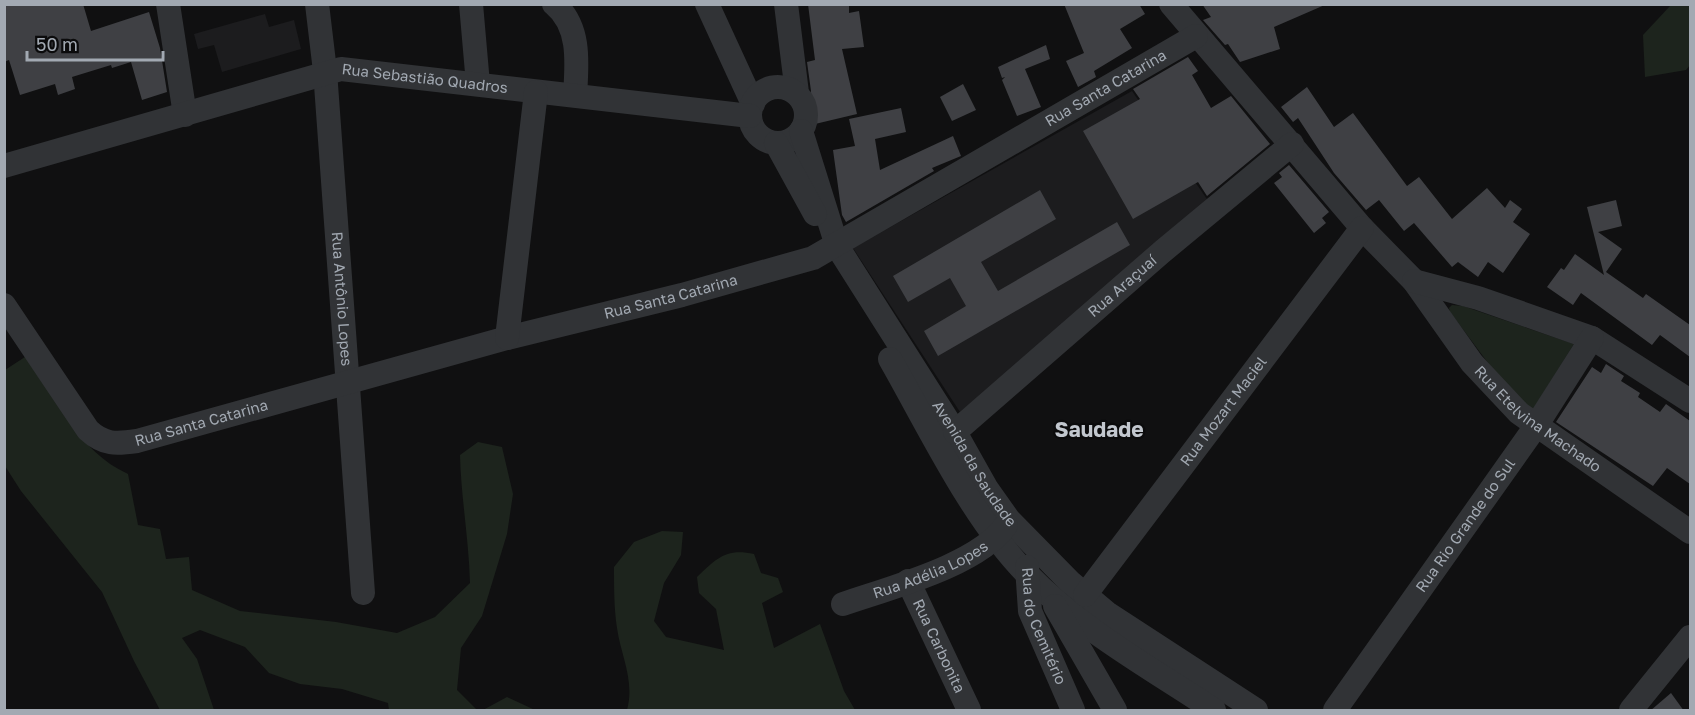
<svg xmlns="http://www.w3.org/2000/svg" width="1695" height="715" font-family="'Golos Text',sans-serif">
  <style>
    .built { fill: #1c1c1e }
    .green { fill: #1d241d }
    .building { fill: #3f4044 }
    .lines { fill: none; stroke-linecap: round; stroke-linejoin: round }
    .minor { stroke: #313336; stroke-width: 24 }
    .labels { text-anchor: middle; stroke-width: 4.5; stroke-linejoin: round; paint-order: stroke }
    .street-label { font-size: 15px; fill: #a2a9b2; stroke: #0b0b0c }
    .district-label { font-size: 21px; font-weight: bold; fill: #c2c7ce; stroke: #0b0b0c }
  </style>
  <rect width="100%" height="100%" fill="#101011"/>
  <g class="built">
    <path d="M265 14 269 27 294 20 301 49 222 72 214 45 198 49 194 34Z"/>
    <path d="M1132 91 1209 202 960 412 853 248Z"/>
  </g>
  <g class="green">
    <path d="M1671 5H1690V65L1686 70 1645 77 1643 35Z"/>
    <path d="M1452 305 1463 306 1574 344 1534 408 1530 410 1518 403 1450 312 1449 308Z"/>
    <path d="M28 355C57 400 78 451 128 474L138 525 160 529 166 559 189 557 192 590 240 611 336 622 397 633 435 617 470 583C469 540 461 498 460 455L478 442 502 447 513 494 507 534 482 616 461 648 457 690 477 710H389L388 703 342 689 300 684 269 673 245 647 200 630 182 638 197 659 214 710H160L134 661 102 592 21 491 5 466V370Z"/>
    <path d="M662 531 683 532 681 555 664 583 654 621 666 637 724 650 716 609 699 593 697 577C717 558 726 548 754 554L761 573 778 578 783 592 762 603 774 648 820 624 844 691 855 710H627C635 681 621 656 617 628 614 608 614 587 614 567L634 542Z"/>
    <path d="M507 697 535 710H483Z"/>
  </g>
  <g class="building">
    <path d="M4 4H83L91 31 149 12 160 48 167 92 142 100 131 62 112 68 111 65 72 77 75 89 58 95 55 84 20 95 9 60 4 62Z"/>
    <path d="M808 4H849V13L859 11 864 47 842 49 857 114 815 124 809 100 811 91 807 62 815 60Z"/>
    <path d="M1064 4H1139L1145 14 1120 29 1132 48 1094 71 1096 77 1078 87 1066 61 1084 53Z"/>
    <path d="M1202 4H1327L1274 27 1280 49 1240 62 1228 44 1225 45 1203 20 1211 17Z"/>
    <path d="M1046 45 1050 59 1025 69 1041 107 1017 116 1002 80 1005 77 1002 78 998 67Z"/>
    <path d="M1188 57 1198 71 1192 75 1211 108 1231 96 1270 144 1207 196 1198 182 1133 219 1083 131 1140 99 1133 89Z"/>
    <path d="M963 84 976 110 952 121 940 97Z"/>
    <path d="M1307 87 1334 127 1353 113 1407 186 1419 177 1452 219 1487 188 1505 208 1510 200 1522 209 1513 222 1530 234 1503 273 1488 262 1478 277 1458 262 1452 267 1414 223 1404 231 1379 200 1366 210 1334 173 1298 118 1293 122 1281 107Z"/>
    <path d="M901 108 906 132 875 139 880 170 953 136 961 156 932 168 934 171 846 222 842 215 833 150 855 146 849 119Z"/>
    <path d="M1289 165 1329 212 1322 218 1326 223 1314 233 1274 183 1282 177 1279 173Z"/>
    <path d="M1040 190 1056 219 981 262 998 291 1117 222 1130 245 938 356 924 331 966 306 950 278 908 302 893 276Z"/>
    <path d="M1616 200 1622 226 1598 232 1622 249 1606 272 1643 298 1646 294 1690 325V357L1660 335 1652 345 1581 293 1573 305 1547 287 1561 268 1564 270 1575 254 1604 275 1587 207Z"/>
    <path d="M1606 364 1624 376 1621 381 1640 393 1638 397 1660 412 1666 404 1690 421V484L1667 468 1653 486 1556 422 1592 367 1601 373Z"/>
    <path d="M1671 693 1684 711H1650Z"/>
  </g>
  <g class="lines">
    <g class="minor">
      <path d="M168 4 185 115"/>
      <path id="s1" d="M317 4 325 71 363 593"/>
      <path d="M471 4 478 84"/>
      <path d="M554 4C581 26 577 64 575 95"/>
      <path d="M707 4 753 104"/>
      <path d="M786 4 797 93"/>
      <path id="s2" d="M1171 4 1362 228 1414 281 1472 363 1519 413 1690 532"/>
      <circle cx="778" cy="115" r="28"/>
      <path id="s3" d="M801 131 837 246 955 432 987 489 1009 520 1070 582 1107 613 1256 710"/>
      <path d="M776 143 815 214"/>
      <path id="s4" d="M4 166 341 69 750 116"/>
      <path d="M1414 281 1478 298 1592 338 1690 401"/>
      <path id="s5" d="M4 305 88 430C104 445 116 444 137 441L507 338 682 295 813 258 1196 36"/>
      <path d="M507 338 536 92"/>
      <path d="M890 359C930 429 971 517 1027 574 1080 629 1151 668 1214 710"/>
      <path id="s6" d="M955 432 1163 251 1292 144"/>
      <path id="s7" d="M1027 567 1030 611 1073 710"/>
      <path id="s8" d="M908 581 969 710"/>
      <path id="s9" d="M1085 595 1362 228"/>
      <path id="s10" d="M843 604C889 588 979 565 1006 525"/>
      <path d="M1055 606 1115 710"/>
      <path id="s11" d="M1335 710 1536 426 1592 338"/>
      <path d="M1631 710 1690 637"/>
    </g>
  </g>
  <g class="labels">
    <g class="street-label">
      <text dy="5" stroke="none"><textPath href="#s4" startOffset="435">Rua Sebastião Quadros</textPath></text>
      <text dy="5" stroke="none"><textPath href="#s5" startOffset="1242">Rua Santa Catarina</textPath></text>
      <text dy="5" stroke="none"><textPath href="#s6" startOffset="222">Rua Araçuaí</textPath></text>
      <text dy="5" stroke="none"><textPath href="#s5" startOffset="756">Rua Santa Catarina</textPath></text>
      <text dy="5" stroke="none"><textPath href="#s1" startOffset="296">Rua Antônio Lopes</textPath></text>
      <text dy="5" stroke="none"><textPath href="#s9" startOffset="230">Rua Mozart Maciel</textPath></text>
      <text dy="5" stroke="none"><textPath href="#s2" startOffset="556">Rua Etelvina Machado</textPath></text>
      <text dy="5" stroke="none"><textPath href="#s5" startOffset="270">Rua Santa Catarina</textPath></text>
      <text dy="5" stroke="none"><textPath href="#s3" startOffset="378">Avenida da Saudade</textPath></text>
      <text dy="5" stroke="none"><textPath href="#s11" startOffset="226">Rua Rio Grande do Sul</textPath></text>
      <text dy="5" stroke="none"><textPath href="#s10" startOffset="94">Rua Adélia Lopes</textPath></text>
      <text dy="5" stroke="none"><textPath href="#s7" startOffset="62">Rua do Cemitério</textPath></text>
      <text dy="5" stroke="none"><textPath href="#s8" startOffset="72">Rua Carbonita</textPath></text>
    </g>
    <g class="district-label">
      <text x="1099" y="437">Saudade</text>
    </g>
  </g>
  <rect width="1695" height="715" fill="none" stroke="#a2a9b2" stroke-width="12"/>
  <path d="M27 51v9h136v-9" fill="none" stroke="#a2a9b2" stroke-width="3"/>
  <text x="36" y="51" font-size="18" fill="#a2a9b2" stroke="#0b0b0c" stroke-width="4.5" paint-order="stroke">50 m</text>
</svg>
